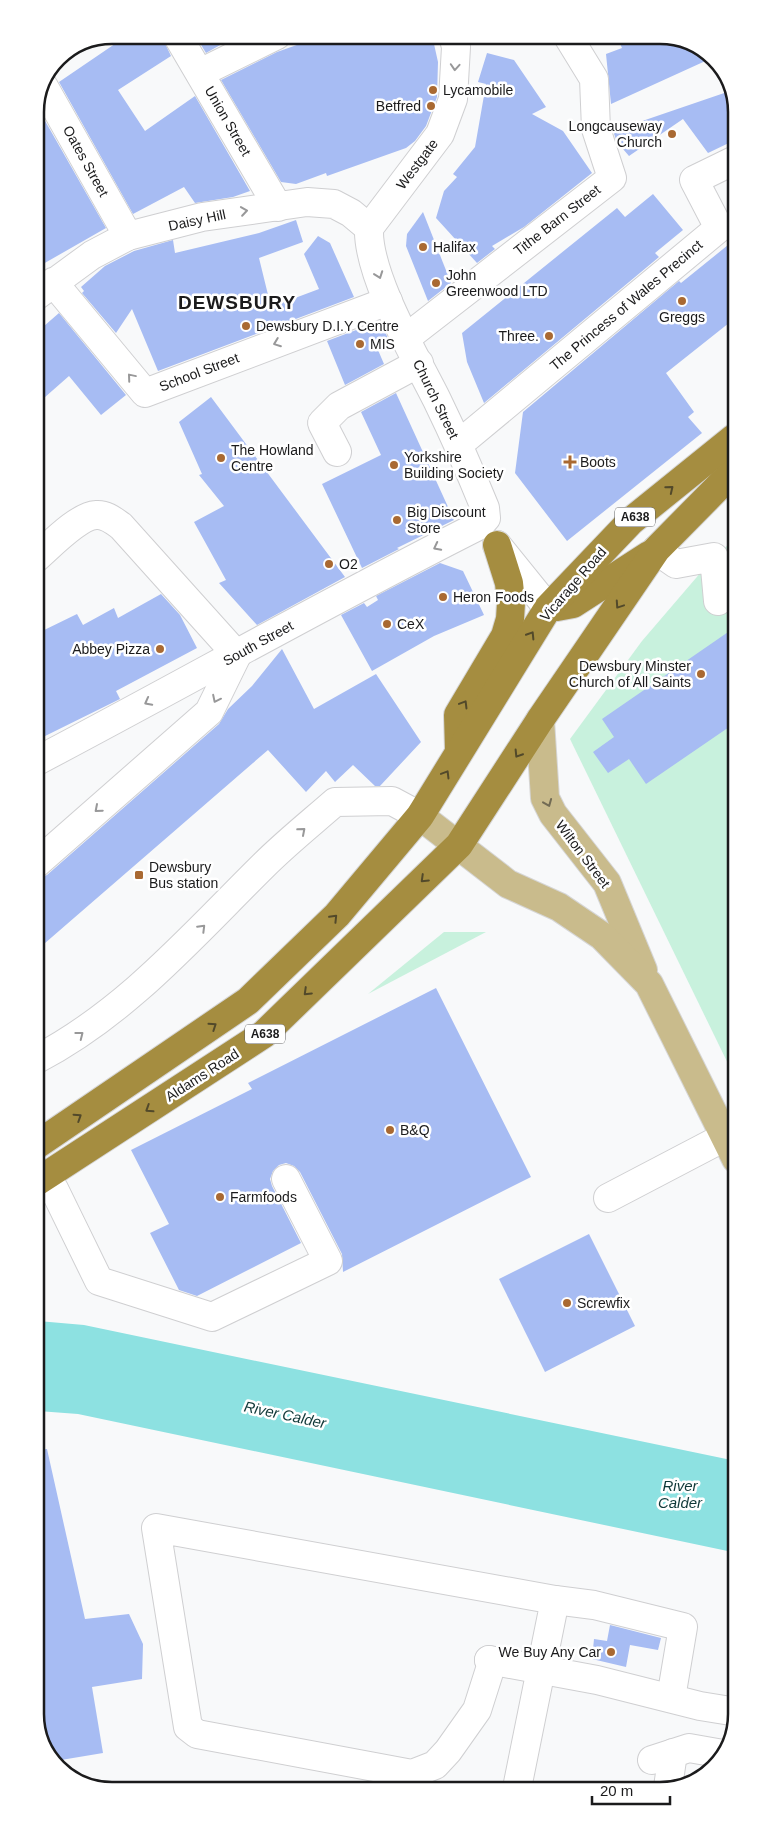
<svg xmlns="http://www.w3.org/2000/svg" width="772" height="1826" font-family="Arial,sans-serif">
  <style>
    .green { fill: #c8f1dd }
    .water { fill: #8de1e1 }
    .building { fill: #a7bcf3 }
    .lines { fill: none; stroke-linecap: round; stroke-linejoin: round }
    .minor-casing { stroke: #cfcfd1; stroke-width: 30 }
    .major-casing { stroke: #d6d6d6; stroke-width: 30 }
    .highway-casing { stroke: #d6d6d6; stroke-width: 30 }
    .minor { stroke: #fff; stroke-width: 28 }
    .major { stroke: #c9bb8c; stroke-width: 28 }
    .highway { stroke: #a58d40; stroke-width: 28 }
    .oneway { stroke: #989899 }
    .oneway2 { stroke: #52492a }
    .oneway3 { stroke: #726b54 }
    .poi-dot { fill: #a96932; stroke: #fff; stroke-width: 2 }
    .labels { text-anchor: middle; stroke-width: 5; stroke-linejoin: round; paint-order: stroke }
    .shield { fill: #fff; stroke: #5f5f60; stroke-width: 1 }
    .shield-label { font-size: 12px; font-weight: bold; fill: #1b1b1c }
    .poi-label { font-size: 14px; fill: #1b1b1c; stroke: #fff; text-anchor: start }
    .street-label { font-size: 14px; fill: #1b1b1c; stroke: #fff }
    .water-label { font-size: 15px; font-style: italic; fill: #0f3838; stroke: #fff }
    .district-label { font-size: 19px; font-weight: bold; letter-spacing: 1px; fill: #1b1b1c; stroke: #fff }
    .rim { fill: none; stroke: #1b1b1c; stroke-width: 2.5 }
  </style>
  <rect width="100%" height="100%" fill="#f8f9fa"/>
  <g class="green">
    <path d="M734 540 735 1078 570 739 642 641 714 557Z"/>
    <path d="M444 932H486L368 994Z"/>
  </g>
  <path class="water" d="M38 1321 84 1325 736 1461 737 1553 78 1414 38 1411Z"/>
  <g class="building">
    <path d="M128 35H161L171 56 118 90 145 131 195 96 250 191 233 197 195 203 184 187 133 214 59 82Z"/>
    <path d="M195 35H238L206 53Z"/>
    <path d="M325 35H432L438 62 437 97 426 126 415 141 406 148 327 176 326 173 296 184 281 182 221 80 277 52Z"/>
    <path d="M616 35H665L707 51 712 58 611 104 606 54 622 48Z"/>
    <path d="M487 53 514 60 546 107 532 114 563 131 592 173 524 227 492 246 495 249 477 263 436 218 444 191 457 177 453 174 475 147 486 84 478 82Z"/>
    <path d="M733 90V141L708 153 683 119 629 156 617 142 613 131Z"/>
    <path d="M36 105 106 228 36 268 35 107Z"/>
    <path d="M653 194 683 230 655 253 659 257 484 403 467 362 462 333 617 208 625 217Z"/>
    <path d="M423 212 451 283 428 301 406 246 407 234Z"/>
    <path d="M296 220 303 242 259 258 271 307 319 289 304 254 318 236 330 243 354 297 158 371 132 309 116 333 82 293 84 291 81 287 105 266 134 251 173 240 175 253 259 233Z"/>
    <path d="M733 241 734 319 666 373 694 412 688 417 702 433 567 541 515 473 523 412 679 281 681 283Z"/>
    <path d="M59 313 126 395 101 415 69 376 36 405V333Z"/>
    <path d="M380 321 391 345 378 350 384 364 345 385 327 341Z"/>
    <path d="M396 393 454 520 397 548 399 549 362 568 322 484 381 455 361 412Z"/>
    <path d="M211 397 345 577 257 625 219 583 226 580 194 522 224 506 199 475 202 474 179 422Z"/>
    <path d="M440 563 463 571 484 615 434 636 372 671 341 615 364 603 367 607 378 600 376 596Z"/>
    <path d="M161 594 180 615 197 648 116 691 120 699 37 740 36 634 77 614 83 625 114 608 118 618Z"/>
    <path d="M734 628 735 723 646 784 629 759 608 773 593 752 614 737 602 719Z"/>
    <path d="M282 649 314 709 376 674 421 742 380 786H375L353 765 335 782 326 771 306 792 268 750 37 950V879L47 875 219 724 228 709 252 686Z"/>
    <path d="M436 988 531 1177 343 1272 342 1254 300 1172 294 1166 286 1163 279 1165 273 1171 270 1179 272 1186 301 1243 197 1296 179 1290 150 1233 169 1224 131 1150 252 1089 248 1083Z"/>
    <path d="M589 1234 635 1326 545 1372 499 1279Z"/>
    <path d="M47 1449 85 1619 129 1614 143 1644 142 1679 92 1687 103 1753 55 1761 39 1738 38 1450Z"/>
    <path d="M610 1625 661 1638 658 1650 630 1645 626 1667 592 1659 594 1639 607 1641Z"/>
  </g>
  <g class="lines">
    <g class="minor-casing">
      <g id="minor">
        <path d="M177 35 278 207"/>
        <path d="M200 73 277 35"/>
        <path d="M44 87 128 236"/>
        <path d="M369 228 440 134 453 99 456 47 453 35"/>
        <path d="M53 282 145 393 388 301"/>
        <path d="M36 296 92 255 128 236 202 217 307 202 334 204 351 213 369 228"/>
        <path d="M406 338 612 178 596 129 594 79 567 35"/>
        <path d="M459 444 719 228 694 180 733 161"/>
        <path d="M337 452 322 423 339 406 419 363"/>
        <path d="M497 545 548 608"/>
        <path d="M656 550 676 564 714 557 718 601"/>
        <path d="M36 558C50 546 78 516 96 515 106 514 114 521 121 526L237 655"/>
        <path d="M37 761C185 683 331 600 480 525L486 518 485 508C470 471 454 435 437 400 415 356 367 275 369 228"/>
        <path d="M37 863 209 712 237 655"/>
        <path d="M37 1059C127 1012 193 935 264 865 286 843 311 823 335 802L392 801 420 816"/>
        <path d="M42 1178 54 1189 99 1281 212 1317 328 1261 286 1179"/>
        <path d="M608 1198 736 1131"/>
        <path d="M555 1600 594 1605 683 1627 671 1698"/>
        <path d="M489 1660 491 1666 477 1710 448 1751 435 1765 412 1774 197 1734 188 1727 156 1528 555 1600 517 1788"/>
        <path d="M489 1660 597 1680 700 1706 737 1712"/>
        <path d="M652 1760 689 1748 723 1754"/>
        <path d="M668 1787 673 1753"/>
      </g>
    </g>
    <g class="major-casing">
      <g id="major">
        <path d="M540 720 545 798 553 814 607 883 643 970"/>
        <path d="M420 816 508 884 559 907 602 936 649 984 736 1159"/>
      </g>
    </g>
    <g class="highway-casing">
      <g id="highway">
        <path d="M557 607 573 604 649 555"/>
        <path d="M459 751 458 715 505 636 510 619 511 603 509 583 497 545"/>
        <path d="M38 1144 248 1001 337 915 420 816 548 608 631 521 734 438"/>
        <path d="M38 1181 264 1034 459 845 540 720 656 550 722 483 734 473"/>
      </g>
    </g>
    <use href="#minor" class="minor"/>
    <use href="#major" class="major"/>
    <use href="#highway" class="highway"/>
  </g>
  <defs><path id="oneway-chevron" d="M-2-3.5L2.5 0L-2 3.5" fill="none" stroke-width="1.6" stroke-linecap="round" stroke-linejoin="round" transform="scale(1.25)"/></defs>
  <g class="oneway">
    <use href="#oneway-chevron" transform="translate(455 67) rotate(94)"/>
    <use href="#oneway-chevron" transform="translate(244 211) rotate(-8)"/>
    <use href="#oneway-chevron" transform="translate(379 275) rotate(70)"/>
    <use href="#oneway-chevron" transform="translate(277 343) rotate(159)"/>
    <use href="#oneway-chevron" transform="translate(131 377) rotate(-130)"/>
    <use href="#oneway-chevron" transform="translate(437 547) rotate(153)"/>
    <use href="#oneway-chevron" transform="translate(216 699) rotate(116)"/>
    <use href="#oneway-chevron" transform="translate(148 702) rotate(152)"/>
    <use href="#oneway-chevron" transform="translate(98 809) rotate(139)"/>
    <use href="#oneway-chevron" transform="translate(302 831) rotate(-41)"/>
    <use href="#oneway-chevron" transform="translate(202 928) rotate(-45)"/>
    <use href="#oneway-chevron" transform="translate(80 1035) rotate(-38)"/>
  </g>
  <g class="oneway2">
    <use href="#oneway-chevron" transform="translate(670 489) rotate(-39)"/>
    <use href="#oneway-chevron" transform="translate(619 605) rotate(124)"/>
    <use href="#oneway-chevron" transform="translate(531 635) rotate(-58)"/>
    <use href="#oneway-chevron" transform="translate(464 704) rotate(-59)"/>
    <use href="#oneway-chevron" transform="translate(518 754) rotate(122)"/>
    <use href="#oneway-chevron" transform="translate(446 774) rotate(-59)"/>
    <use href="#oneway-chevron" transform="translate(424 879) rotate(136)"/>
    <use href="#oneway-chevron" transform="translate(334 918) rotate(-46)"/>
    <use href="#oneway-chevron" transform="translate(307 992) rotate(136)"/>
    <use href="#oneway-chevron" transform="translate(213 1026) rotate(-34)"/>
    <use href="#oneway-chevron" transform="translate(149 1109) rotate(147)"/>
    <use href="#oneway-chevron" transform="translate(78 1117) rotate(-33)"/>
  </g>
  <use class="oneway3" href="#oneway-chevron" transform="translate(548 803) rotate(68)"/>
  <g class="poi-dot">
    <circle cx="433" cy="90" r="5"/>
    <circle cx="431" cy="106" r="5"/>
    <circle cx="672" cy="134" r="5"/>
    <circle cx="423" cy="247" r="5"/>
    <circle cx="436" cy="283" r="5"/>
    <circle cx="682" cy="301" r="5"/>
    <circle cx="246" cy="326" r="5"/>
    <circle cx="549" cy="336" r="5"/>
    <circle cx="360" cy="344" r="5"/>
    <circle cx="221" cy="458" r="5"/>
    <path d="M567.5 454.5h5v5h5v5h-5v5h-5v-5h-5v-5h5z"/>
    <circle cx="394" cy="465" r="5"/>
    <circle cx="397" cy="520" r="5"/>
    <circle cx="329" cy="564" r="5"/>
    <circle cx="443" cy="597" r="5"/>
    <circle cx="387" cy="624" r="5"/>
    <circle cx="160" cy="649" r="5"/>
    <circle cx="701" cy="674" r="5"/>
    <rect x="134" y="870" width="10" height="10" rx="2.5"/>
    <circle cx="390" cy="1130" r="5"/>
    <circle cx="220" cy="1197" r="5"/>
    <circle cx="567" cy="1303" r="5"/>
    <circle cx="611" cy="1652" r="5"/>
  </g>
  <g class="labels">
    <g class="shield">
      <rect x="615" y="507.5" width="40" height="19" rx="4"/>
      <rect x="245" y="1024.5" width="40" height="19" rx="4"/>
    </g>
    <g class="shield-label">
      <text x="635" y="521">A638</text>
      <text x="265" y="1038">A638</text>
    </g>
    <g class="poi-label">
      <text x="443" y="95">Lycamobile</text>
      <text x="421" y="111" text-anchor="end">Betfred</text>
      <text x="662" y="131" text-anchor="end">Longcauseway<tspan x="662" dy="16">Church</tspan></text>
      <text x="433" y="252">Halifax</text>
      <text x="446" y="280">John<tspan x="446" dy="16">Greenwood LTD</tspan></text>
      <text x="682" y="322" text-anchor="middle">Greggs</text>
      <text x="256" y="331">Dewsbury D.I.Y Centre</text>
      <text x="539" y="341" text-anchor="end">Three.</text>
      <text x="370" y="349">MIS</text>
      <text x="231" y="455">The Howland<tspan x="231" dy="16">Centre</tspan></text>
      <text x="404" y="462">Yorkshire<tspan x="404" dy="16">Building Society</tspan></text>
      <text x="580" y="467">Boots</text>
      <text x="407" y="517">Big Discount<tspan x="407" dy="16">Store</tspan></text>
      <text x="339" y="569">O2</text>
      <text x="453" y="602">Heron Foods</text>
      <text x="397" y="629">CeX</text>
      <text x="150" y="654" text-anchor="end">Abbey Pizza</text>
      <text x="691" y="671" text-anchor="end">Dewsbury Minster<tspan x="691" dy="16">Church of All Saints</tspan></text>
      <text x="149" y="872">Dewsbury<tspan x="149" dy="16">Bus station</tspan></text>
      <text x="400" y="1135">B&amp;Q</text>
      <text x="230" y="1202">Farmfoods</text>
      <text x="577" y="1308">Screwfix</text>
      <text x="601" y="1657" text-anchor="end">We Buy Any Car</text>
    </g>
    <g class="street-label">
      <text transform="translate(228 121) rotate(60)" y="5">Union Street</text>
      <text transform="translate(86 161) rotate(61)" y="5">Oates Street</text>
      <text transform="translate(417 164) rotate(-53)" y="5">Westgate</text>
      <text transform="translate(197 220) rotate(-12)" y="5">Daisy Hill</text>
      <text transform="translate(557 220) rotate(-38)" y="5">Tithe Barn Street</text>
      <text transform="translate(626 305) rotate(-40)" y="5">The Princess of Wales Precinct</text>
      <text transform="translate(199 372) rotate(-21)" y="5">School Street</text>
      <text transform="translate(436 399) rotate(64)" y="5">Church Street</text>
      <text transform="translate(573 584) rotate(-49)" y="5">Vicarage Road</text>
      <text transform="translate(258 643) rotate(-29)" y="5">South Street</text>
      <text transform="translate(583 854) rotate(53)" y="5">Wilton Street</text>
      <text transform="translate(202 1075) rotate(-33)" y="5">Aldams Road</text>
    </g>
    <g class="water-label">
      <text transform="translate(285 1415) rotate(12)" y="5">River Calder</text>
      <text x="680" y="1491">River<tspan x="680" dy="17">Calder</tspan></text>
    </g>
    <g class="district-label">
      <text x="237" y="309">DEWSBURY</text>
    </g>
  </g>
  <path d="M0 0H772V1826H0ZM112 44H660A68 68 0 0 1 728 112V1714A68 68 0 0 1 660 1782H112A68 68 0 0 1 44 1714V112A68 68 0 0 1 112 44Z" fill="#fff" fill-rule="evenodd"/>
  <path class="rim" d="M112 44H660A68 68 0 0 1 728 112V1714A68 68 0 0 1 660 1782H112A68 68 0 0 1 44 1714V112A68 68 0 0 1 112 44Z"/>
  <path d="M592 1796v8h78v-8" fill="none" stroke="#1b1b1c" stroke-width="2.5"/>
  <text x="600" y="1796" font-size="15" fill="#1b1b1c" stroke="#ffffff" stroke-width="4" paint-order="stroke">20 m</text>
</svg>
